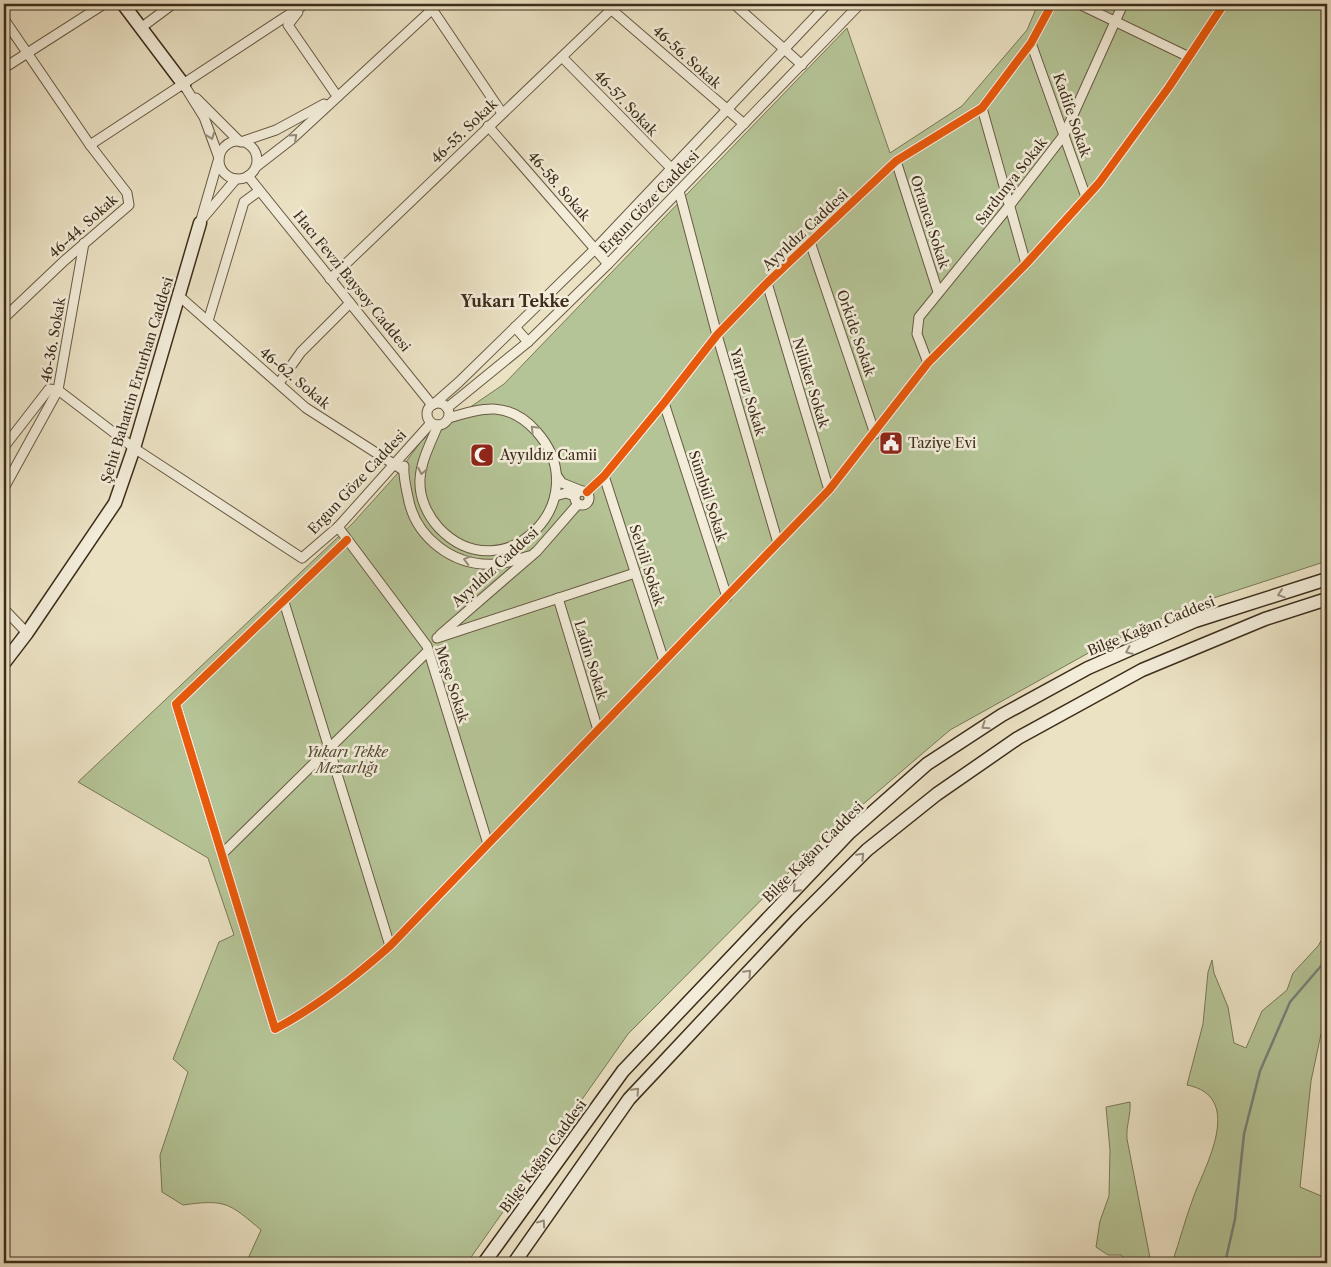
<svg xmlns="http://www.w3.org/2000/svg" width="1331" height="1267" font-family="'Libre Caslon Text',serif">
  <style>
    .green { fill: #b5c496; stroke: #797858 }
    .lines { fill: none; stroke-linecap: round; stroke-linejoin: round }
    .stream { stroke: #75837c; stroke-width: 2.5 }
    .street-casing { stroke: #685a44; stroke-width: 11 }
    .secondary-casing { stroke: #3d2d1a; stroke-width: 15 }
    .street { stroke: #f2ecd9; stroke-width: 9 }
    .secondary { stroke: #f2ecd9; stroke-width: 12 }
    .cycleway-casing { stroke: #f2ecd9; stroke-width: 11 }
    .cycleway { stroke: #e8590c; stroke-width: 8 }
    .oneway { stroke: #988c7a }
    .labels { text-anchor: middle; stroke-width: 5; stroke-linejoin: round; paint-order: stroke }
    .street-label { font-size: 14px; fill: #3d2d1a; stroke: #f2ecd9 }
    .poi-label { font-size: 14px; fill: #3d2d1a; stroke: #f2ecd9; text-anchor: start }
    .park-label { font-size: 14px; font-style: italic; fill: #554b33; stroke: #f2ecd9 }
    .quarter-label { font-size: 16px; font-weight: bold; fill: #3d2d1a; stroke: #f2ecd9 }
  </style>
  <rect width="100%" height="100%" fill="#ebe2c4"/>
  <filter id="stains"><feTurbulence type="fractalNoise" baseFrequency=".004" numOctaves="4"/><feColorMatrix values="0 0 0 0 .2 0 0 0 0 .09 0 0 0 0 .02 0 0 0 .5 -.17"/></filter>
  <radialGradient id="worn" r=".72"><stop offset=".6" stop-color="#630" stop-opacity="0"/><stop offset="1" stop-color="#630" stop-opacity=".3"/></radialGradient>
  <g class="green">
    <path d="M1038 4H1327V561L1189 606 1092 651 950 730 820 841 628 1034 467 1263H246L261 1230C229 1203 226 1199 183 1205L162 1192 160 1155 188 1072 173 1059 219 942 234 935 208 858 78 782 352 524 398 473 422 440 504 384 847 28 890 153 962 106 1027 30Z"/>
    <path d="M1327 931V1036L1321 1034 1311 1081 1300 1187 1326 1198 1327 1200V1263H1172C1180 1240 1186 1216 1195 1193 1208 1161 1243 1096 1187 1085L1203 1024 1208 972 1212 960 1214 973 1228 1007 1234 1043 1246 1048 1262 1011 1287 990 1293 973 1318 946Z"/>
    <path d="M1130 1102C1131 1116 1126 1125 1127 1139L1151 1263H1128L1121 1255H1108L1096 1247 1100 1221 1109 1196 1110 1150 1106 1107Z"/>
  </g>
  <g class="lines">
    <path class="stream" d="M1225 1263 1235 1219 1244 1134 1260 1071 1290 1002 1327 959"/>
    <g class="street-casing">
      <g id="street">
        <path d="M734 4 802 65"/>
        <path d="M1079 4 1189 57"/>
        <path d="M432 9 502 113"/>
        <path d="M612 10 744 124"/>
        <path d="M298 12 288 25 337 96"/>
        <path d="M4 19 90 145 127 193 129 205 64 261 4 318"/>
        <path d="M142 27 173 4"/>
        <path d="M1031 43 1086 197"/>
        <path d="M562 57 671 168"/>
        <path d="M4 68 104 4"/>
        <path d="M184 85 204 117 219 158"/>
        <path d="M196 98 239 141"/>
        <path d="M982 108 1026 264"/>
        <path d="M488 126 608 264"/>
        <circle cx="238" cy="160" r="19"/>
        <path d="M241 142 276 130 324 104"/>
        <path d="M90 145 305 4"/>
        <path d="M896 161 938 292"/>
        <path d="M256 167 292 139 438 4"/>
        <path d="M248 176 432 405"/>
        <path d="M679 191 717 335 778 543"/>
        <path d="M203 218 236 179"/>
        <path d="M200 223 218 161"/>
        <path d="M810 242 875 434"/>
        <path d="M330 279 617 4"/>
        <path d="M767 283 829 490"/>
        <path d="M178 295 306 408 403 470"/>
        <path d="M208 321 244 202 259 191"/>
        <path d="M515 327 528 342"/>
        <path d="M928 363 917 334 919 317 1010 205 1064 135 1123 4"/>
        <path d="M279 383 301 352 350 303"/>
        <circle cx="438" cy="414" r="11"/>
        <path d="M664 403 727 597"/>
        <path d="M434 404 459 382 595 249 827 4"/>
        <path d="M447 408 528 342 608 264 860 4"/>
        <path d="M438 425C431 442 421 461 420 479 419 497 427 515 439 528 503 595 599 500 536 431 509 401 483 407 449 418"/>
        <path d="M4 447 49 389 58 390 134 448 302 558 338 527 431 423"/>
        <path d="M404 466C403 476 406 487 408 497 415 537 453 567 495 564 506 564 518 559 529 556"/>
        <path d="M557 476 562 483 582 491"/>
        <path d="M604 476 664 661"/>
        <path d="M4 488 58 390 84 243"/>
        <circle cx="582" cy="498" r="7"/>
        <path d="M587 492 604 476 664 403 717 335 767 283 896 161 982 108 1031 43 1052 4"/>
        <path d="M555 496 566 493 575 496"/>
        <path d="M338 527 427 646 488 844"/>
        <path d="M347 540 176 704 275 1029C318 1006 354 978 390 946L829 490 928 363 1026 264 1099 183 1169 87 1224 4"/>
        <path d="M558 598 598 730"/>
        <path d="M284 602 390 946"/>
        <path d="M4 609 27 633"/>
        <path d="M440 635 537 551 578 504"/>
        <path d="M437 638 635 573"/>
        <path d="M222 854 428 651"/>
      </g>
    </g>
    <g class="secondary-casing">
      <g id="secondary">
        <path d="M123 4 184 85"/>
        <path d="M4 663 27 633 115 503 134 448 200 223"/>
        <path d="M484 1263 623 1071 848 834 927 764 1002 715 1088 668 1195 621 1327 579"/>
        <path d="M514 1263 629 1099 797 920 867 850 937 794 1018 738 1142 670 1265 619 1327 599"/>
      </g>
    </g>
    <use href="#street" class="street"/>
    <use href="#secondary" class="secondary"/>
    <g class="cycleway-casing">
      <g id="cycleway">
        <path d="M587 492 604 476 664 403 717 335 767 283 896 161 982 108 1031 43 1052 4"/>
        <path d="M347 540 176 704 275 1029C318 1006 354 978 390 946L829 490 928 363 1026 264 1099 183 1169 87 1224 4"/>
      </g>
    </g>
    <use href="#cycleway" class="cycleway"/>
  </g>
  <defs><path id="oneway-chevron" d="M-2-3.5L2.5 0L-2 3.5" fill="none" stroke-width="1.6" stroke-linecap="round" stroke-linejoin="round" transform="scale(1.25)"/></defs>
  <g class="oneway">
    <use href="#oneway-chevron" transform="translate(211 136) rotate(70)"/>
    <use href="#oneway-chevron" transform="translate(294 137) rotate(-42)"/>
    <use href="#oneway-chevron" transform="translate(534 429) rotate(-135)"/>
    <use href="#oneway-chevron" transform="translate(422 471) rotate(101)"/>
    <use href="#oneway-chevron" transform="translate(467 560) rotate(-165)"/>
    <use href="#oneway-chevron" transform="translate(1281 594) rotate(162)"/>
    <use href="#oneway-chevron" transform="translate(1129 651) rotate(156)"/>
    <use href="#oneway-chevron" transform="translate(985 726) rotate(146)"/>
    <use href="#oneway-chevron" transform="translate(861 856) rotate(-45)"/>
    <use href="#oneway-chevron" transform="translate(796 889) rotate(133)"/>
    <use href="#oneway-chevron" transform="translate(748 973) rotate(-47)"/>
    <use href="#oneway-chevron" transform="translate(636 1091) rotate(-47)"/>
    <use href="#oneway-chevron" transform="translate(542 1223) rotate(-55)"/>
  </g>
  <defs>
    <g id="civic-square" transform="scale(1.25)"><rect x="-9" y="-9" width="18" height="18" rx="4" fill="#8f2418" stroke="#f2ecd9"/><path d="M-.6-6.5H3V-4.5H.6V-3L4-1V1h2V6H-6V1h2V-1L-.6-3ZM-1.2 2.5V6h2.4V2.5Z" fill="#fff"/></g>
    <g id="mosque-square" transform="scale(1.25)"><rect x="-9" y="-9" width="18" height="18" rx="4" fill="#8f2418" stroke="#f2ecd9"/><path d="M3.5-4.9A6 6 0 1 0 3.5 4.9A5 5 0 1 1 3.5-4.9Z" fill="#fff"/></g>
  </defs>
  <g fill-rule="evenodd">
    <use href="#civic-square" x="891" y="443"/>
    <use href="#mosque-square" x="482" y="455"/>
  </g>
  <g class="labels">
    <g class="street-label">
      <text transform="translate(687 57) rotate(42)" y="5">46-56. Sokak</text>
      <text transform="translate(626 103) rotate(46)" y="5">46-57. Sokak</text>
      <text transform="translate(1072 115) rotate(71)" y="5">Kadife Sokak</text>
      <text transform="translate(464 131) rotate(-44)" y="5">46-55. Sokak</text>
      <text transform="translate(1011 181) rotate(-52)" y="5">Sardunya Sokak</text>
      <text transform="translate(559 186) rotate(49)" y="5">46-58. Sokak</text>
      <text transform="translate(649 202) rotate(-46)" y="5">Ergun Göze Caddesi</text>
      <text transform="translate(930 222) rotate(72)" y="5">Ortanca Sokak</text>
      <text transform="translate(83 226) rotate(-42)" y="5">46-44. Sokak</text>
      <text transform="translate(805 230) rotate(-43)" y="5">Ayyıldız Caddesi</text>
      <text transform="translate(352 281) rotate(51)" y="5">Hacı Fevzi Baysoy Caddesi</text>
      <text transform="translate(856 333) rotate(71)" y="5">Orkide Sokak</text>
      <text transform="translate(53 340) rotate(-80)" y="5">46-36. Sokak</text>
      <text transform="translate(295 378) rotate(40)" y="5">46-62. Sokak</text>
      <text transform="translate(137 380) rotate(-73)" y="5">Şehit Bahattin Erturhan Caddesi</text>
      <text transform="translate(811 383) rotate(73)" y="5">Nilüker Sokak</text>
      <text transform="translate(748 392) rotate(73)" y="5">Yarpuz Sokak</text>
      <text transform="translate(357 482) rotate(-47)" y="5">Ergun Göze Caddesi</text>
      <text transform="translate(708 496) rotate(72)" y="5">Sümbül Sokak</text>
      <text transform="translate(647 565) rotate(72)" y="5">Selvili Sokak</text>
      <text transform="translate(495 567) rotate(-42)" y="5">Ayyıldız Caddesi</text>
      <text transform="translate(1151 626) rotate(-22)" y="5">Bilge Kağan Caddesi</text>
      <text transform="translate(591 660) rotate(73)" y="5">Ladin Sokak</text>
      <text transform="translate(452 684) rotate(72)" y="5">Meşe Sokak</text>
      <text transform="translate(813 852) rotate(-45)" y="5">Bilge Kağan Caddesi</text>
      <text transform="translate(543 1156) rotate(-54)" y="5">Bilge Kağan Caddesi</text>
    </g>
    <g class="poi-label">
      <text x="908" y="448">Taziye Evi</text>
      <text x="500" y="460">Ayyıldız Camii</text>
    </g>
    <g class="park-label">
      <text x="347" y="757">Yukarı Tekke<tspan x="347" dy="16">Mezarlığı</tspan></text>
    </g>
    <g class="quarter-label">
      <text x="515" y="307">Yukarı Tekke</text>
    </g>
  </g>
  <rect width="1331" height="1267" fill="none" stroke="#ebe2c4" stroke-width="20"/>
  <rect x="5" y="5" width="1321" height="1257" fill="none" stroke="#3d2d1a" stroke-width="2.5"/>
  <rect x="10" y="10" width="1311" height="1247" fill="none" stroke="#3d2d1a"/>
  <rect width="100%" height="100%" filter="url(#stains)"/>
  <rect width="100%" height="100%" fill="url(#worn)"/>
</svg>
